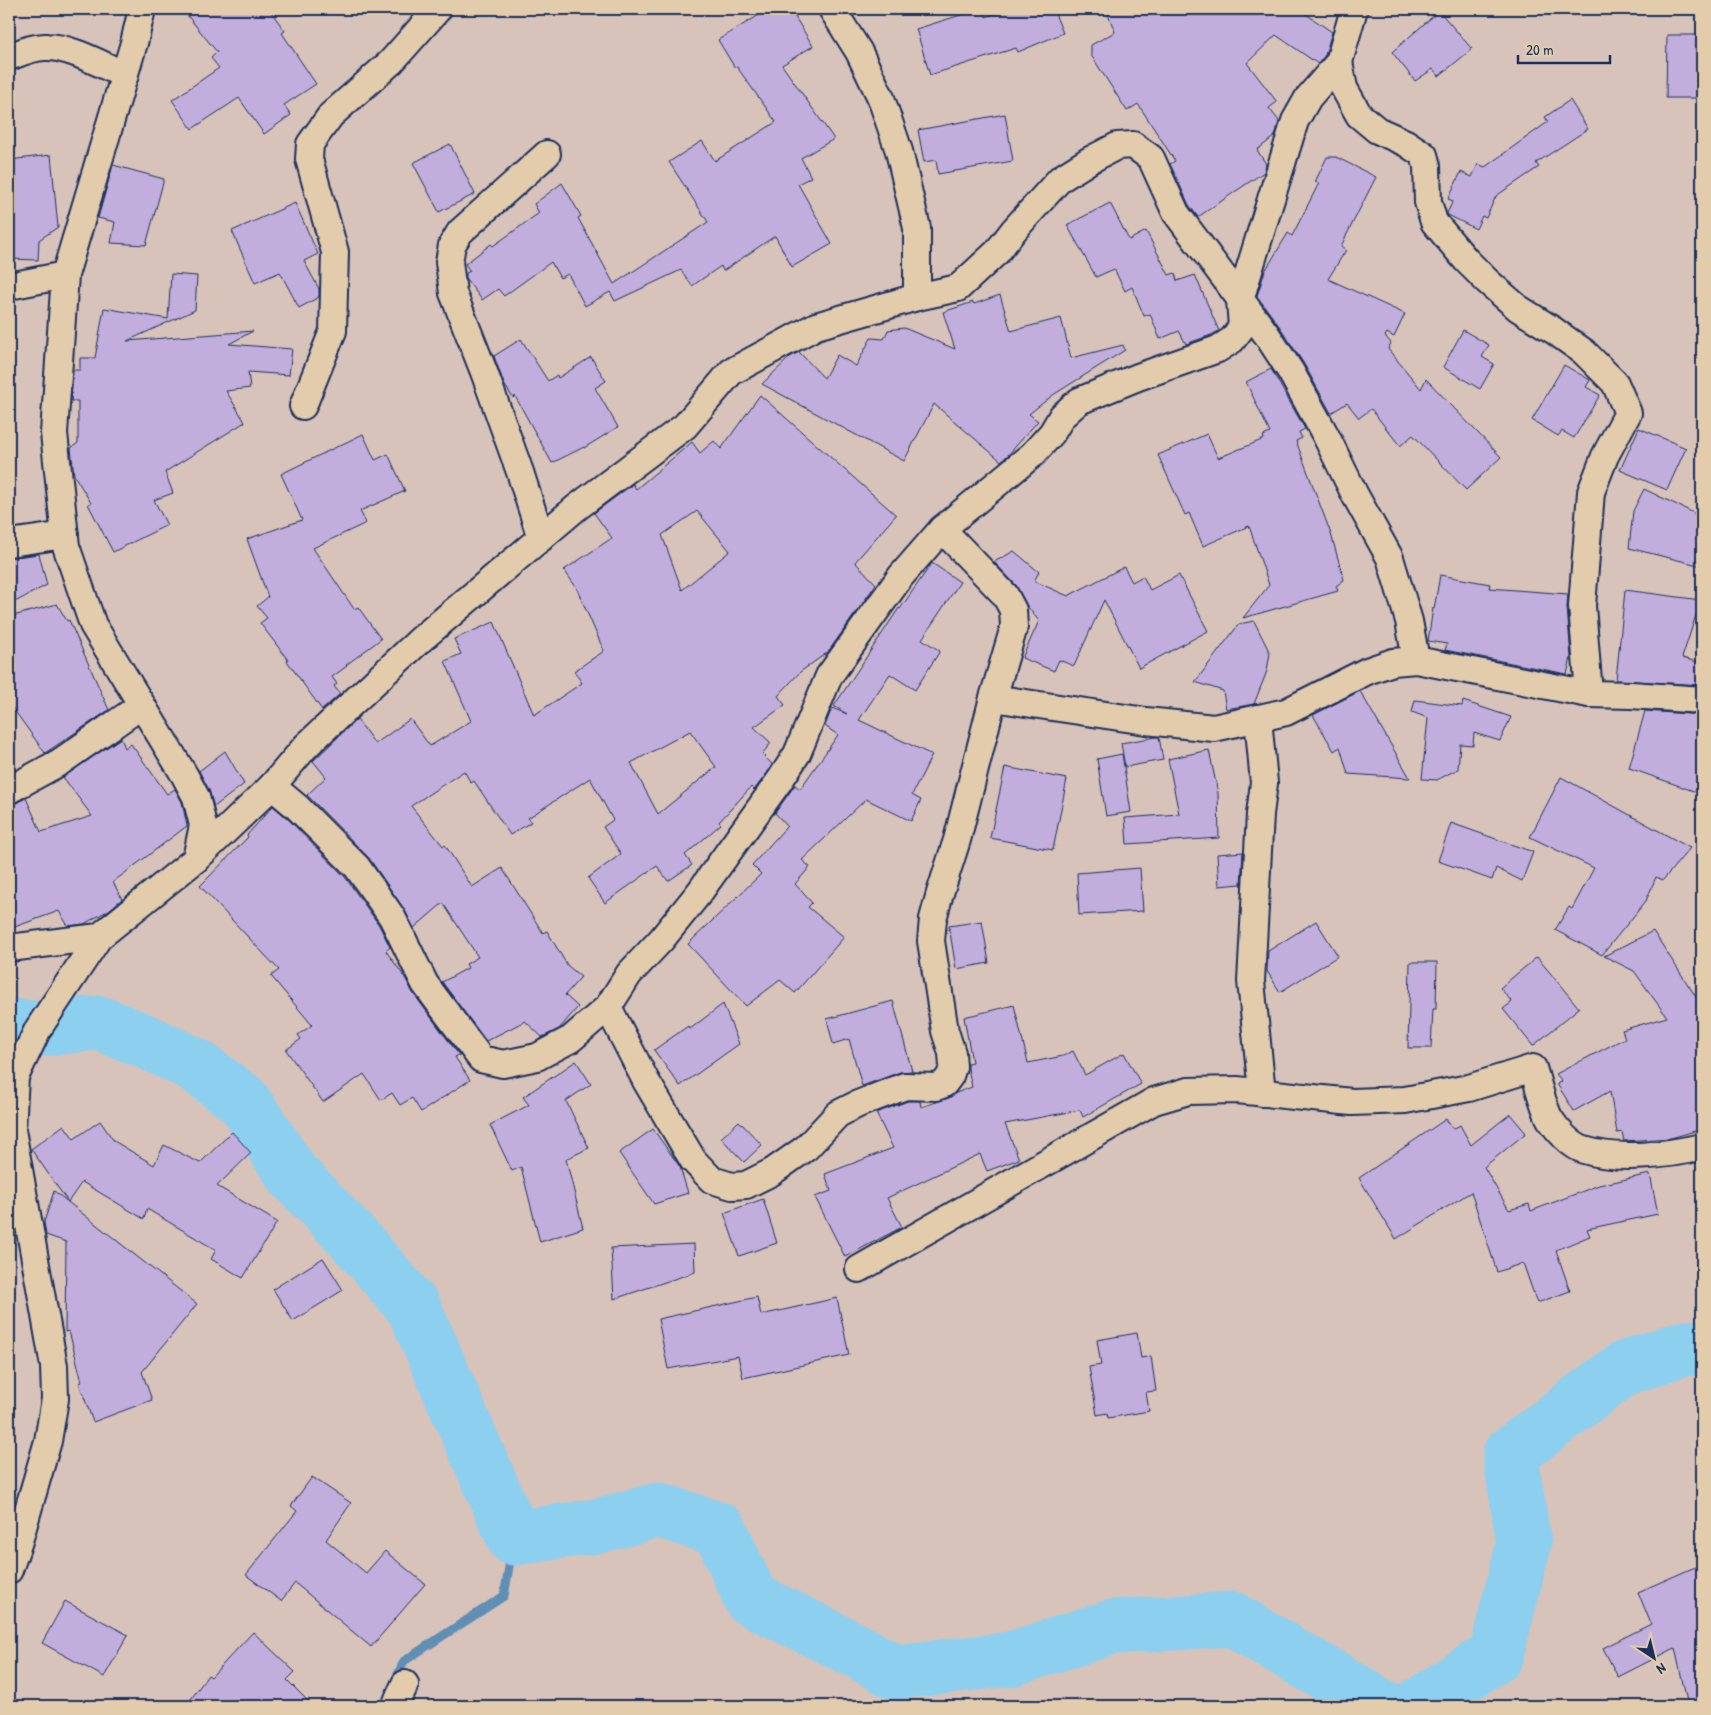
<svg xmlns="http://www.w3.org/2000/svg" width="1711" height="1715" font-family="'Patrick Hand',sans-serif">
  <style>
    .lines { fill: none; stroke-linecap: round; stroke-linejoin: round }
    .stream { stroke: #5f8fb4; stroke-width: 9 }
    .river { stroke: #8dcfee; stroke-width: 55 }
    .building { fill: #c2aedd; stroke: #1b2f5e; fill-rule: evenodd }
    .minor-casing { stroke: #1b2f5e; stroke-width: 30 }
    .minor { stroke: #e2ccab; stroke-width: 26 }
  </style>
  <rect width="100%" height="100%" fill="#d8c3ba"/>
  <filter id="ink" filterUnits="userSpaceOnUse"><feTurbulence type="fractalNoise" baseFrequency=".02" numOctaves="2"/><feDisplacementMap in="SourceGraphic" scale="10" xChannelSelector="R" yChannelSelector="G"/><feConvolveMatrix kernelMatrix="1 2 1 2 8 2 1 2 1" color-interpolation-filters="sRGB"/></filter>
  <g filter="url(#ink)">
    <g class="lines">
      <path class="stream" d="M394 1683 404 1661 504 1596 514 1538"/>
      <g class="river">
        <path d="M9 1025 38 1029 99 1023 145 1041 195 1065 243 1100 293 1175 356 1241 414 1308 514 1538 597 1526 659 1510 720 1530 751 1599 859 1652 895 1672 1011 1659 1112 1627 1232 1619 1381 1706"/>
        <path d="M1418 1706 1496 1655 1524 1543 1510 1454 1623 1369 1680 1349 1702 1347"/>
      </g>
    </g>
    <g class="building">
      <path d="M182 9H269L285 31 282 33 316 84 284 105 291 115 264 134 239 98 192 129 172 100 219 68 211 58 217 52Z"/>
      <path d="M769 9H790L813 46 782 65 834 139 801 158 811 177 798 184 832 244 792 267 775 236 723 271 721 266 692 286 681 270 615 301 610 292 585 306 568 274 560 278 551 262 504 296 498 289 482 300 466 279V273L470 271 465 264 491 244 493 246 539 213 534 204 562 183 581 216 578 218 614 284 708 222 669 162 702 141 715 161 776 122 737 67 735 68 718 40Z"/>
      <path d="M980 9H983L986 17 1007 9H1053L1063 33 1018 52 1016 48 930 75 916 29Z"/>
      <path d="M1106 9H1302L1300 10 1332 32 1325 55 1318 64 1276 35 1247 63 1277 102 1269 108 1279 121 1275 136 1257 150 1266 164 1264 172 1198 217 1189 205 1170 164 1175 161 1138 104 1127 111 1091 55V45L1115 32Z"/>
      <path d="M1439 11 1472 49 1439 76 1433 69 1415 81 1392 52Z"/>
      <path d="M1667 35H1701V98H1666Z"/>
      <path d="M1570 100 1588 129 1536 163 1539 167 1496 196 1486 218 1482 216 1476 229 1448 215 1447 213 1453 201 1448 199 1461 172 1472 177 1478 164 1485 167 1548 122 1545 117Z"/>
      <path d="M1005 114 1013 161 938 174 936 160 924 162 918 130Z"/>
      <path d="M450 144 475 194 439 212 413 163Z"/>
      <path d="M51 155 58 227 39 240 38 260 9 259V160Z"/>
      <path d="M1327 157H1336L1376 177 1341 246 1346 250 1328 279 1405 314 1394 337 1387 333 1385 336 1391 343 1388 349 1421 389 1426 379 1501 457 1466 490 1413 435 1400 446 1371 409 1359 418 1347 403 1331 413 1304 364 1280 327 1257 296 1265 271 1288 233 1292 236 1319 183 1315 182Z"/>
      <path d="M113 165 164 179 146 245 111 243 115 222 98 218Z"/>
      <path d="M295 203 318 254 304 261 319 289V297L299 308 280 272 255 283 232 231Z"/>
      <path d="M1110 203 1129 240 1146 231 1169 275 1175 273 1177 281 1195 275 1219 331 1211 335 1186 344 1179 331 1160 339 1150 314 1144 316 1132 287 1125 291 1114 269 1096 277 1067 225Z"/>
      <path d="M171 274 197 276 195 310 127 341 253 331 229 344 292 349 289 375 248 372 250 388 226 391 245 422 165 472 173 493 154 500 167 525 113 552 88 504 91 503 74 475 71 448 78 443V401H71L73 370H80V358H95L104 308 168 319Z"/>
      <path d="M1000 295 1011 331 1061 318 1071 358 1123 345 1125 350 1053 395 1029 414 1038 421 1009 454 1001 461 934 404 904 461 762 384 790 357 799 352 824 378 837 355 856 366 871 338 884 339 888 330 904 328 955 349 943 312 973 302 974 304Z"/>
      <path d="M1463 330 1489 345 1482 357 1494 364 1480 389 1443 367Z"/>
      <path d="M521 339 548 381 557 375 558 378 591 357 606 381 595 388 618 427 584 448V447L552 463 515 396 513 398 504 384 494 356Z"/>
      <path d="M1564 365 1590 380 1586 387 1600 395 1574 438 1562 431 1558 436 1532 420Z"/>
      <path d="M1271 369 1305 429 1299 432 1302 438 1296 441 1331 534 1344 580 1336 586 1338 591 1243 618 1269 585 1249 526 1203 546 1189 513 1185 515 1158 455 1207 434 1218 458 1264 439 1263 436 1270 433 1246 382Z"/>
      <path d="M760 395 896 515 855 562 876 584 828 652 800 672 778 696 785 705 754 727 771 743 762 754 772 764 768 772 754 790 751 787 719 822 721 824 685 855 692 865 668 881 657 866 605 903 588 878 621 854 603 827 613 820 590 778 528 818 531 822 510 835 474 781 471 783 464 771 411 806 443 846 445 845 472 887 502 868 543 933 547 931 567 965 581 977 565 995 578 1007 559 1029 542 1037 525 1021 486 1041 442 982 468 968 466 964 478 957 443 903 414 928 404 909 369 858 307 795 326 777 313 761 357 719 375 744 410 719 430 746 471 721 445 661 461 654 454 639 494 622 534 715 582 683 574 671 604 651 576 587 564 570 612 538 594 513 633 484 636 489 692 442 700 453 714 441 721 449ZM697 511 730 551 682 590 662 535ZM690 731 716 767 658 814 631 763Z"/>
      <path d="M1639 428 1686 448 1667 490 1620 470Z"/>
      <path d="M363 434 375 460 388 454 405 491 360 511 366 523 313 548 354 609 358 607 381 639 346 665 347 666 332 677 337 684 334 686 340 694 322 710 287 661 288 660 260 623 267 618 257 606 268 597 247 539 302 520 281 474Z"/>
      <path d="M1644 489 1702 517V566L1629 548 1633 511Z"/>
      <path d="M1014 551 1039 572 1034 581 1068 596 1124 567 1132 582 1143 576 1150 590 1179 575 1208 631 1139 668 1104 600 1074 666 1059 660 1054 671 1022 658 1039 621 1027 606 1016 585 994 562Z"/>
      <path d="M39 554 47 585 9 605V558Z"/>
      <path d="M932 563 960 582 922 639 940 651 915 690 890 674 859 720 932 755 912 795 921 800 911 821 866 799 802 860 810 867 795 884 812 903 808 907 844 937 795 993 780 980 746 1006 688 944 761 874 752 865 787 826 775 813 795 785 800 789 838 735 825 726 832 708 847 714 834 706 899 608 900 609Z"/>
      <path d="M1440 575 1490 584 1489 588 1568 594 1567 607 1571 658 1567 674 1445 650 1447 644 1428 641 1433 608 1434 609Z"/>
      <path d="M1625 590 1701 600 1682 658 1702 663V685L1616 680Z"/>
      <path d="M57 604 67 621 69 620 109 710 45 753 9 703V617Z"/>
      <path d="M1254 621 1270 653 1267 671 1254 704 1226 709 1223 691 1195 682 1239 624Z"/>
      <path d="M1360 691 1410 778 1348 774 1340 747 1334 751 1313 715Z"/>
      <path d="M1415 700 1462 706 1463 701 1511 717 1500 741 1474 733 1473 745 1460 744 1458 769 1437 780 1422 779 1428 718 1412 712Z"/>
      <path d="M1645 711 1702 715V794L1629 768Z"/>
      <path d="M1156 737H1159L1163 760 1125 767 1121 743Z"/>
      <path d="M121 738 125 748 131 744 167 794 175 789 182 802 187 826 113 882 122 899 109 910 84 924 68 926 59 911 9 929V805L16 803 26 798 41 832 92 816 63 777Z"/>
      <path d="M1209 750 1218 793 1219 838 1127 844 1125 818 1179 814 1168 759Z"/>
      <path d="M225 751 244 784 214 807 209 790 199 771Z"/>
      <path d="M1122 754 1131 812 1106 816 1097 759Z"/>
      <path d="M1005 767 1067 779 1053 850 990 838Z"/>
      <path d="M1561 777 1690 848 1663 880 1656 877 1646 901 1602 955 1555 930 1569 907 1572 909 1594 868 1530 837Z"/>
      <path d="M273 806 287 818 345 877 379 925 390 947 386 951 404 976 413 993 459 1055 455 1057 470 1080 421 1112 412 1098 400 1105 392 1093 381 1100 364 1074 323 1102 286 1050 301 1039 298 1035 312 1025 271 976 279 970 200 886 248 837 247 835Z"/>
      <path d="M1451 823 1533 852 1522 881 1496 868 1492 880 1438 861Z"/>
      <path d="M1243 852 1241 884 1219 886 1217 854Z"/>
      <path d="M1140 868 1143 911 1079 915 1077 873Z"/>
      <path d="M982 921 989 963 956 969 949 926Z"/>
      <path d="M1316 921 1338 956 1280 992 1267 971 1268 951Z"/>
      <path d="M1653 931 1702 1006V1129L1671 1138 1624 1141 1622 1132 1617 1133 1610 1091 1574 1111 1557 1084 1562 1081 1556 1074 1625 1038 1622 1030 1667 1017 1634 971 1604 956Z"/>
      <path d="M1537 957 1579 1008 1533 1046 1503 1009 1512 1002 1500 988Z"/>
      <path d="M1410 962H1437L1436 1009H1433L1431 1048H1408Z"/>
      <path d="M893 1001 912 1071 900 1072 862 1086 849 1039 833 1044 827 1019Z"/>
      <path d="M723 1004 739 1044 680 1086 654 1050 688 1026 690 1029Z"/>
      <path d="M1014 1005 1028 1063 1063 1056 1073 1051 1085 1075 1124 1053 1141 1084 1083 1117 1080 1110 1005 1124 1019 1159 987 1171 980 1154 887 1198 902 1227 845 1257 815 1197 831 1191 825 1174 893 1148 876 1113 908 1101H920L921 1107 949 1098 956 1093 972 1087 968 1069V1063L972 1062 964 1017Z"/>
      <path d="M576 1061 591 1084 566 1101 589 1148 566 1159 583 1228 540 1242 521 1167 512 1171 490 1125 529 1105 523 1097Z"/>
      <path d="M1510 1114 1526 1133 1484 1167 1509 1210 1529 1204 1531 1211 1599 1185 1650 1174 1658 1214 1587 1229 1590 1236 1556 1250 1570 1291 1537 1303 1523 1263 1497 1272 1471 1192 1396 1239 1359 1178 1446 1119 1453 1129 1460 1125 1471 1145Z"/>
      <path d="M100 1121 114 1141 154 1165 164 1145 200 1163 232 1132 251 1153 217 1186 277 1222 243 1278 211 1259 216 1250 147 1209 144 1219 82 1182 68 1202 31 1149 64 1125 74 1139Z"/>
      <path d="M739 1121 762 1145 744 1162 721 1138Z"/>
      <path d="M653 1129 680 1167 688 1193 654 1204 619 1153Z"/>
      <path d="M54 1191 197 1304 142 1372 152 1400 93 1422 79 1383 82 1382 69 1331 65 1332 66 1242 46 1235 44 1222Z"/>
      <path d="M763 1199 777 1243 739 1256 724 1213Z"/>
      <path d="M694 1244 695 1272 614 1299 611 1248Z"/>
      <path d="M323 1258 343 1290 293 1321 273 1289Z"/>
      <path d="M757 1297 761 1315 837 1298 849 1355 743 1378 738 1356 668 1369 658 1319Z"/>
      <path d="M1137 1333 1141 1358 1151 1356 1156 1391 1146 1392 1149 1411 1108 1418 1107 1413 1097 1415 1089 1367 1101 1365 1097 1340Z"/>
      <path d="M312 1477 351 1503 326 1540 366 1573 385 1551 425 1584 371 1647 295 1583 281 1601 246 1575 297 1511 291 1506Z"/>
      <path d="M1702 1564V1706H1688L1675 1648 1618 1677 1603 1648 1651 1624 1638 1592Z"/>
      <path d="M65 1601 128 1635 104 1677 42 1643Z"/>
      <path d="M253 1632 295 1672 287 1680 313 1706H186L208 1675 211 1677Z"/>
    </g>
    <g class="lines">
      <g class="minor-casing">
        <g id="minor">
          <path d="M832 9 859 52 881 98 899 151 917 228V297"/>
          <path d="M9 57C20 53 34 46 47 47 71 47 102 65 125 75"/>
          <path d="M1339 62 1344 88 1359 115 1377 130 1406 143 1424 155 1427 166 1428 202 1434 222 1466 260 1487 281 1518 308 1553 330 1584 352 1615 383 1628 413 1605 456 1591 492 1582 606 1589 694"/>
          <path d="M9 286 65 275"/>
          <path d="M303 406 333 331 335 252 309 159 310 144 331 115 391 62 438 9"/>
          <path d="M541 538 520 472 484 372 453 293 449 262 452 245 460 232 547 154"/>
          <path d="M9 543 65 535"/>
          <path d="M993 698 1146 721 1214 728 1286 712 1367 671 1393 662 1416 660 1589 694 1631 695 1702 700"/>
          <path d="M1258 718 1264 783 1260 814 1251 981 1262 1093"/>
          <path d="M272 786 297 807 357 867 392 917 425 984 481 1059 503 1064 537 1057 571 1039 608 1007 629 974 661 940 699 893 780 780 797 754 829 676 901 576 942 529 1033 454 1052 433 1062 416 1079 401 1138 377 1218 349 1232 340 1242 327 1240 300 1295 121 1308 98 1339 62 1354 9"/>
          <path d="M9 790 60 762 142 705"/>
          <path d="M196 859 272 786 306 746 420 640 576 508 685 426 731 372 816 326 917 297 958 288 997 252 1014 230 1060 179 1090 160 1117 146 1133 145 1151 158 1176 213 1267 335 1291 372 1326 436 1355 495 1390 558 1409 621 1416 660"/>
          <path d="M9 948 99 937"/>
          <path d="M608 1007 646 1081 693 1160 712 1180 732 1186 746 1185 772 1172 806 1148 838 1114 858 1104 905 1086 936 1087 944 1084 950 1076 953 1067 952 1053 945 1031 931 941 933 919 940 893 957 840 993 698 1014 627 1013 610 1005 595 942 529"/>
          <path d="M859 1269 1154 1101 1188 1091 1237 1090 1352 1102 1405 1100 1469 1088 1533 1068C1537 1081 1544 1109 1550 1119 1557 1130 1571 1146 1584 1150 1619 1161 1667 1155 1702 1147"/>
          <path d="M9 1570 19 1541 48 1441 55 1399 54 1366 12 1130 15 1077 38 1029 99 937 196 859 203 825 196 797 185 776 93 625 66 546 54 433 65 275 134 43 142 9"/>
          <path d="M395 1706 405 1684"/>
        </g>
      </g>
      <use href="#minor" class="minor"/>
    </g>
  </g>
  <rect width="1711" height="1715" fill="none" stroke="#e2ccab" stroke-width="30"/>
  <rect x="15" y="15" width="1681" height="1685" fill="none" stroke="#1b2f5e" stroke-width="2" filter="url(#ink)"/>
  <g transform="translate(1654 1658) rotate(145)" stroke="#e2ccab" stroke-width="4" paint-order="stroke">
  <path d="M0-4L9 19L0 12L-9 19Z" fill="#1b2f5e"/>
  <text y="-8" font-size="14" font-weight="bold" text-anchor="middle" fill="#1b2f5e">N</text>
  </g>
  <path d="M1518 55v8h92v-8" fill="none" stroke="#1b2f5e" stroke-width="2.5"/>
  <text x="1526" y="55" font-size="15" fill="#1b2f5e" stroke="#e2ccab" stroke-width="4" paint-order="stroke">20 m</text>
</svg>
